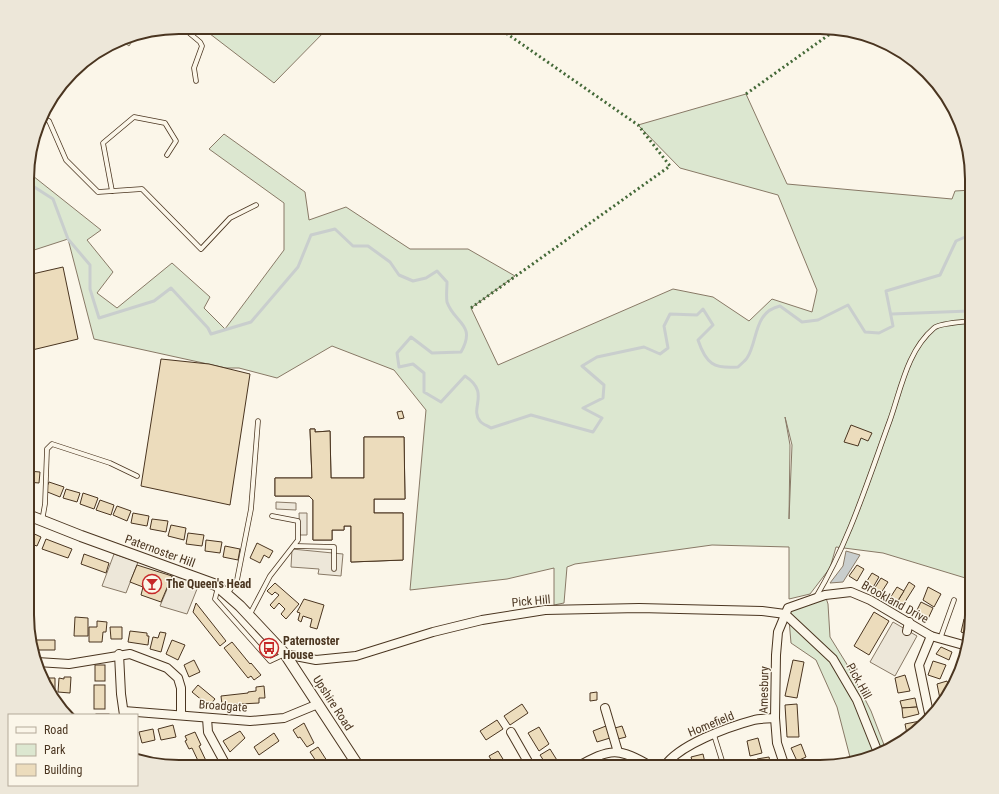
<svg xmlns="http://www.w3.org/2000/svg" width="999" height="794" font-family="'Roboto Condensed',sans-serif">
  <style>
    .green { fill: #dce7d0; stroke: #887966; fill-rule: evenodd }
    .parking { fill: #ede7d9; stroke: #887966 }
    .water { fill: #c9cecd; stroke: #887966 }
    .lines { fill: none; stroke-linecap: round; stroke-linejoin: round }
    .stream { stroke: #c9cecd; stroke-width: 3 }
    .building { fill: #ecdcbc; stroke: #4a3520; fill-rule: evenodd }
    .service-casing { stroke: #4a3520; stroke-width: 5.5 }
    .minor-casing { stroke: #4a3520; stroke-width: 10 }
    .tertiary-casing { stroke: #4a3520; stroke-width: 12 }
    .service { stroke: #fbf6e9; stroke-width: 4 }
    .minor { stroke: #fbf6e9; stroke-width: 8 }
    .tertiary { stroke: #fbf6e9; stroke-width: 10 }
    .hedge { stroke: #436837; stroke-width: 3; stroke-dasharray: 2 3; stroke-linecap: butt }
    .labels { text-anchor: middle; stroke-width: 3; stroke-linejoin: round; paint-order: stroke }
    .street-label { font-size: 12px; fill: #4a3520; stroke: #fbf6e9 }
    .poi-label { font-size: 12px; font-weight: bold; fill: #4a3520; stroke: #fbf6e9; text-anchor: start }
    .rim { fill: none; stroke: #4a3520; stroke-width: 2 }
  </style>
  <rect width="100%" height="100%" fill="#fbf6e9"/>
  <g class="green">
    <path d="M201 27H329L274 83Z"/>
    <path d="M137 34 129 46 121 40 130 35Z"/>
    <path d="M746 94 787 184 952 199 955 191 972 190V580L883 553 836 547 830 568 810 594 789 599V547L712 545 575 564 567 567 564 603 554 605V568L507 579 410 590 426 410 394 370 332 346 277 378 239 368H226L94 339 68 239 28 252V172L101 230 87 240 113 272 97 293 117 308 172 263 210 297 204 308 225 329 284 250V203L209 149 224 134 305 192 309 220 346 207 410 249H468L515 276 471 308 498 365 673 289 713 297 749 321 772 299 812 312 817 290 778 195 680 168 638 125ZM785 417 792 445 789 519 790 445Z"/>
    <path d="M825 595 828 604 830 637 848 666 871 711 886 750 878 755 851 761 837 707 816 660 791 643 788 608Z"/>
  </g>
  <g class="parking">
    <path d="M276 502 296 503V510L276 509Z"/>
    <path d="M299 513H307V535H300Z"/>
    <path d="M292 549 343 554 341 576 318 574 319 569 291 567Z"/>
    <path d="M114 554 138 562 126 593 102 586Z"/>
    <path d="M173 575 199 584 187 614 160 606Z"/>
    <path d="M893 622 917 636 895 676 870 662Z"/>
  </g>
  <path class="water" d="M846 551 860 555 843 582 830 583 843 566Z"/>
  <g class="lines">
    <g class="stream">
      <path d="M28 183 53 199 68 239 90 265V289L99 318 154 301 171 288 208 328 211 334 251 322 298 267 311 235 335 229 353 246H368L390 262 399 275 413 281 426 278 437 271 447 282C447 288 446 296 447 302 454 323 477 324 461 352L432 353 411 337 397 353 399 367 413 364 424 373V392L441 402 465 376C491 393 469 408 480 421 482 424 488 426 491 428L531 415 593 432 602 418 583 408 603 398 604 385 582 366 597 357 644 347 660 354 668 348 664 326 670 314 697 315 703 309 713 325 698 340C706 364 714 369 738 367 741 364 745 361 747 358 758 342 753 312 780 306L802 322 818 320 848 305 865 332 879 333 893 326 886 291 940 275 956 241 972 234"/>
      <path d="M892 314 969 311V314"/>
    </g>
  </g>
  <g class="building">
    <path d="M63 267 78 339 28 351V275Z"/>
    <path d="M161 359 209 364 250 374 230 505 141 486Z"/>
    <path d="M402 411 404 418 399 419 397 412Z"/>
    <path d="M851 425 872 433 868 441 861 438 858 446 844 442Z"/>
    <path d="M310 429H315V432L330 431 331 478H364V437H404L405 499H374V513H403V560L351 562V526H344V530H332V540H313V500L309 496H275V478H312ZM373 451H392L393 477H374ZM339 495H364V514H339V511H345V499H339ZM372 524H387V549H373Z"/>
    <path d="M310 429H315V432L330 431 331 478H364V437H404L405 499H374V513H403V560L351 562V526H344V530H332V540H313V500L309 496H275V478H312Z"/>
    <path d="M28 471 40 472 39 483 28 482Z"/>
    <path d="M49 482 64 487 60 497 45 491Z"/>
    <path d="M66 489 80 493 77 502 63 498Z"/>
    <path d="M83 493 98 498 94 509 80 504Z"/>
    <path d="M100 500 114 505 111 515 96 510Z"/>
    <path d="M117 506 131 511 127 521 113 515Z"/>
    <path d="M133 513 149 516 147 526 131 523Z"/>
    <path d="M152 519 168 521 166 532 150 529Z"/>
    <path d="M171 525 186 528 184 540 168 536Z"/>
    <path d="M28 531 41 537 37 546 28 543Z"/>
    <path d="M188 533 204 535 202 546 186 544Z"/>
    <path d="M46 539 72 549 68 558 42 549Z"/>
    <path d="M206 540 222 542 220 553 205 551Z"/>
    <path d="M257 543 273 551 269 558 264 555 260 563 250 558Z"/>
    <path d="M225 546 240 549 238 560 223 557Z"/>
    <path d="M84 554 109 563 106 573 81 564Z"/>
    <path d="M137 565 172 576 161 602 141 595 143 587 130 582Z"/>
    <path d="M857 565 864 569 857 581 849 576Z"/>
    <path d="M872 573 879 577 872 589 865 584Z"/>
    <path d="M881 578 888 582 881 593 874 589Z"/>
    <path d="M909 582 915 586 903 605 898 601Z"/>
    <path d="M275 583 299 604 286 619 281 614 285 609 279 603 274 609 270 605 279 595 275 592 272 595 267 591Z"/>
    <path d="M897 587 904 591 897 602 890 598Z"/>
    <path d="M928 587 941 594 934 607 923 600Z"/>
    <path d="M304 599 324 605 317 629 310 627 312 619 303 616 301 622 298 620 300 613 297 612Z"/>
    <path d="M921 602 933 608 927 621 915 614Z"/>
    <path d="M196 603 226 641 220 646 193 612Z"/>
    <path d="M969 605H972V619L965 618Z"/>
    <path d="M874 612 889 621 869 655 854 646Z"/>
    <path d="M75 617 88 618V636H74Z"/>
    <path d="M964 619 972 622 969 635 961 632Z"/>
    <path d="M97 621 107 622 106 632H103L102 642H89V627H97Z"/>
    <path d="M110 627H122V639H111Z"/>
    <path d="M130 631 147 633V636H149L148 645 128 642Z"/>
    <path d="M160 632 166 633 161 652 150 649 153 637 158 638Z"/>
    <path d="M32 640H55V650H34Z"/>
    <path d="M172 640 185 645 178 660 166 654Z"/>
    <path d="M232 642 250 664 251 663 261 675 254 680 251 676 248 678 224 648Z"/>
    <path d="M941 647 952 652 949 660 936 654Z"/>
    <path d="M194 660 200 672 189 677 184 665Z"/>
    <path d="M793 660 804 662 797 698 785 696Z"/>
    <path d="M933 661 946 665 940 679 928 675Z"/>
    <rect x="95" y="665" width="10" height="16"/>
    <path d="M905 675 910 691 898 693 895 678Z"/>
    <path d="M64 677H71L70 693 58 692 59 678 64 679Z"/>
    <path d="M41 678H55V689H48Z"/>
    <path d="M947 681 950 690 945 698 940 699 937 684Z"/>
    <rect x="94" y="685" width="11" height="24"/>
    <path d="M198 685 215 699 209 706 192 692Z"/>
    <path d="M264 686 265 698H259V703L222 705 221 696 248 693V692L256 691V687Z"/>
    <path d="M597 692V700L590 701V693Z"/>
    <path d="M915 698 917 707 902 708 900 701Z"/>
    <path d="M522 704 528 713 510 725 504 716Z"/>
    <path d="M797 704 799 737H787L785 705Z"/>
    <path d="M917 707 919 714 903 718 902 708Z"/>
    <rect x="96" y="714" width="13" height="1"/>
    <path d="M497 720 503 729 486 740 480 731Z"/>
    <path d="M920 721 921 725 907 734 905 724Z"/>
    <path d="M304 723 314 743 307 747 300 737 298 738 293 730Z"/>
    <path d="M173 725 176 737 161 740 158 729Z"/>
    <path d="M606 726 610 738 597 742 593 731Z"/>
    <path d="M622 726 626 737 618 739 615 728Z"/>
    <path d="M539 727 549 744 539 751 528 733Z"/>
    <path d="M153 729 155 740 142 743 139 732Z"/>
    <path d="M240 731 245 738 230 752 223 741Z"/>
    <path d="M195 732 201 745 199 746 209 767H201L192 748 189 749 185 741 187 740 185 736Z"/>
    <path d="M274 733 279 741 259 755 254 747Z"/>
    <path d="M758 738 762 753 750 756 747 741Z"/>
    <path d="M801 744 806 757 797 761 791 748Z"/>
    <path d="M318 747 331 767H320L310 752Z"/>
    <path d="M550 749 560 765 557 767H548L540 755Z"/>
    <path d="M498 751 506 764 502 767H495L489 756Z"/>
    <path d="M703 754 706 767H694L691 757Z"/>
    <path d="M769 757 771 767H759L757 759Z"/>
    <path d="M610 761 612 767H599Z"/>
    <path d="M812 762 814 767H802V766Z"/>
  </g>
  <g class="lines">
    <g class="service-casing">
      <g id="service">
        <path d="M182 27 200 42 202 46 194 68 196 81"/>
        <path d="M42 118 49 121 66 160 98 192 142 189 201 249 230 218 256 205"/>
        <path d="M112 191 103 143 134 117 165 123 176 141 167 155"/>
        <path d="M42 521 45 504 47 449 52 444 110 463 137 476"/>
        <path d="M295 546 334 547V569"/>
        <path d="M218 587 215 599 270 661 285 654"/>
        <path d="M227 594 237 580 251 509 258 421"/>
        <path d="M816 597C849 542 868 480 890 420 901 389 907 351 934 328 940 323 963 322 972 321"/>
        <path d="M249 616 270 576 298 540V521L272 516"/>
        <path d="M940 639 954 600"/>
        <path d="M714 735 724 767"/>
      </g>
    </g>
    <g class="minor-casing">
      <g id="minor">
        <path d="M907 631 909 622"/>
        <path d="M119 654 121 694 124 715"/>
        <path d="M285 654 316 660 356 656 433 632 482 620 545 610 639 608 762 611 785 614 833 659 857 700 879 755"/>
        <path d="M37 662 69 664 130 654 167 668 178 678 181 688V715"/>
        <path d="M605 708 618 752"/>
        <path d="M124 711 250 721 284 718 318 704"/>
        <path d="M207 718 208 732 227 767"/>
        <path d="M930 718 919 665 931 636"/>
        <path d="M511 732 531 767"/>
        <path d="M577 767C610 748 619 747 652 767"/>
        <path d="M664 767C678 745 728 727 754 720 760 718 768 719 775 718"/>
        <path d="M785 767 777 743 775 718 776 655 778 632 788 608 825 595 851 592 870 600 931 636 967 646"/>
      </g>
    </g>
    <g class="tertiary-casing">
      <path id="tertiary" d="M28 515 81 536 216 585 240 606 285 654 359 767"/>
    </g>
    <use href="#service" class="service"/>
    <use href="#minor" class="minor"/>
    <use href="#tertiary" class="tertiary"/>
    <g class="hedge">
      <path d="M746 94 837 29"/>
      <path d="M471 308 670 166 638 125 503 31 500 27"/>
    </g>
  </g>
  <defs>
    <g id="bar-ring" transform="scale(1)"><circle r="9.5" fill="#fbf6e9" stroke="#c62828" stroke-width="1.5"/><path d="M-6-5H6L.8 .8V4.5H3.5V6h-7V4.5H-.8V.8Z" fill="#c62828"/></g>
    <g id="bus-ring" transform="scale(1)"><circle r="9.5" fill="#fbf6e9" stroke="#c62828" stroke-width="1.5"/><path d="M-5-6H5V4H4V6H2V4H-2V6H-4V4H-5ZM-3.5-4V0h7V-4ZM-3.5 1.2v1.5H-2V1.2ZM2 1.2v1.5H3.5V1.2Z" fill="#c62828"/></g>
  </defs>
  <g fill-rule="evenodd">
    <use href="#bar-ring" x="152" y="584"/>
    <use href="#bus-ring" x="269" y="648"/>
  </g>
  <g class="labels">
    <g class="street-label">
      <text transform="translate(160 551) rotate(20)" y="4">Paternoster Hill</text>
      <text transform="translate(531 601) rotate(-5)" y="4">Pick Hill</text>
      <text transform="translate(895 602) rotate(29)" y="4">Brookland Drive</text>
      <text transform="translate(859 681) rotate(61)" y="4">Pick Hill</text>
      <text transform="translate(764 690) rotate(-89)" y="4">Amesbury</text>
      <text transform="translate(333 703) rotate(57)" y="4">Upshire Road</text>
      <text transform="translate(223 706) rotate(4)" y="4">Broadgate</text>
      <text transform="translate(711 724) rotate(-22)" y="4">Homefield</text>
    </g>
    <g class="poi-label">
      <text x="166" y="588">The Queen's Head</text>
      <text x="283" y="645">Paternoster<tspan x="283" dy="14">House</tspan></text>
    </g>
  </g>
  <path d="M0 0H999V794H0ZM179 34H820A145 145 0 0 1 965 179V615A145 145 0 0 1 820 760H179A145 145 0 0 1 34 615V179A145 145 0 0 1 179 34Z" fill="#ede7d9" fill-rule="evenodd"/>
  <path class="rim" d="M179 34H820A145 145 0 0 1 965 179V615A145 145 0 0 1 820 760H179A145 145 0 0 1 34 615V179A145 145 0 0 1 179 34Z"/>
  <rect x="8" y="714" width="130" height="72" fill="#fbf6e9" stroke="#b4a999"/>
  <rect x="16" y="727" width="20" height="6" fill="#fbf6e9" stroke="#b4a999"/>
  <text x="44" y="734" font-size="12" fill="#4a3520">Road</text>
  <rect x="16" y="744" width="20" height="12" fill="#dce7d0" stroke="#b4a999"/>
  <text x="44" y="754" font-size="12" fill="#4a3520">Park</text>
  <rect x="16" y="764" width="20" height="12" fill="#ecdcbc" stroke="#b4a999"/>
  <text x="44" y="774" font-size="12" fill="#4a3520">Building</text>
</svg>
